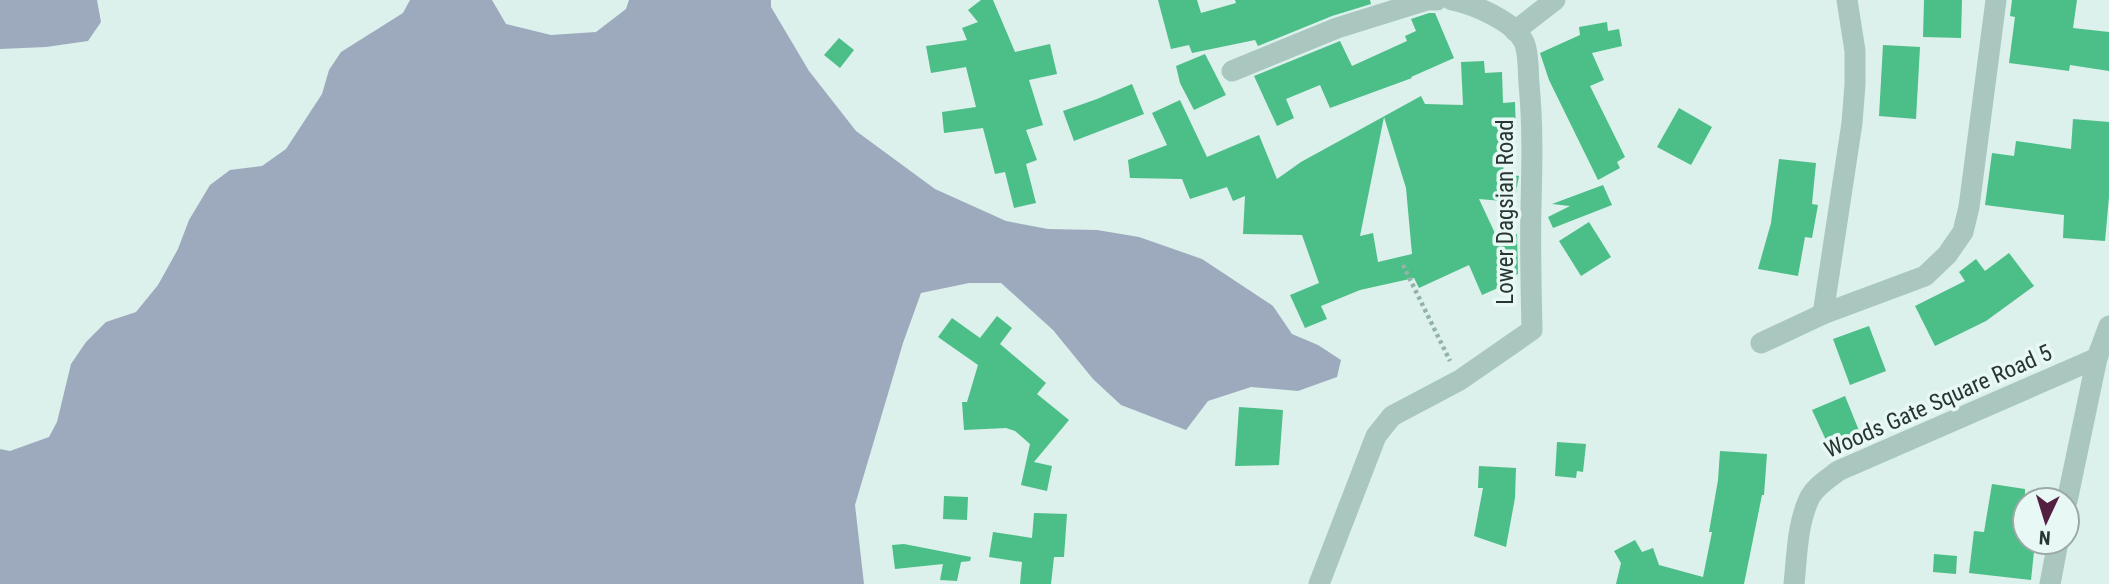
<svg xmlns="http://www.w3.org/2000/svg" width="2109" height="584" font-family="'Roboto Condensed',sans-serif">
  <style>
    .green { fill: #9daabe }
    .building { fill: #4cbe87; fill-rule: evenodd }
    .lines { fill: none; stroke-linecap: round; stroke-linejoin: round }
    .path { stroke: #93b3aa; stroke-width: 4.5; stroke-dasharray: 3.5 3.5; stroke-linecap: butt }
    .street { stroke: #a9c7bf; stroke-width: 21 }
    .labels { text-anchor: middle; stroke-width: 7; stroke-linejoin: round; paint-order: stroke }
    .street-label { font-size: 23px; fill: #283530; stroke: #e8f8f5 }
  </style>
  <rect width="100%" height="100%" fill="#dcf0ec"/>
  <g class="green">
    <path d="M0 0H97L101 22 88 41 46 47 0 49Z"/>
    <path d="M410 0H492L506 24 551 35 596 32 626 9 629 0H771V7L809 71 856 131 935 189 1006 221 1048 229 1097 230 1139 237 1202 259 1273 306 1292 334 1318 345 1341 360 1337 377 1298 391 1251 387 1208 401 1186 430 1121 405 1093 379 1053 330 1001 283H969L921 293 903 343 855 505 864 584H0V449L10 451 49 437 57 422 71 364 86 342 106 322 136 312 158 285 178 249 189 220 210 185 230 170 262 166 286 149 322 94 329 70 341 52 403 13Z"/>
  </g>
  <g class="building">
    <path d="M981 0H993L1015 52 1050 44 1057 74 1029 80 1043 125 1026 130 1037 160 1026 164 1036 203 1014 208 1005 172 995 174 983 128 944 133 942 112 976 107 966 67 931 73 926 46 967 40 962 28 978 22 968 10Z"/>
    <path d="M1158 0H1197L1201 13 1236 3 1235 0H1370L1371 4 1332 16 1258 46 1255 40 1192 53 1189 45 1171 49Z"/>
    <path d="M1924 0H1962L1961 38 1923 37Z"/>
    <path d="M2012 0H2077L2073 28 2109 32V71L2070 65 2069 71 2009 63 2015 17 2010 16Z"/>
    <path d="M1429 13H1435L1454 58 1411 77 1412 78 1330 108 1320 85 1286 99 1294 118 1277 126 1254 76 1340 41 1352 66 1407 41 1405 36 1416 31 1411 19Z"/>
    <path d="M1607 22 1608 31 1619 29 1622 46 1592 53 1604 80 1590 86 1625 157 1617 162 1620 168 1598 180 1549 80 1540 53 1580 35 1579 27Z"/>
    <path d="M839 38 854 50 840 68 824 55Z"/>
    <path d="M1883 45 1920 47 1916 119 1879 116Z"/>
    <path d="M1205 54 1226 95 1194 110 1180 83 1176 66Z"/>
    <path d="M1484 61 1485 73 1502 72 1503 103 1515 102 1516 135H1506L1503 173 1519 176 1514 202 1479 199 1500 244 1517 234 1518 274 1505 279 1507 284 1482 295 1469 265 1419 288 1414 278 1360 290 1321 306 1327 319 1305 328 1290 295 1319 283 1302 235 1243 234 1245 196 1233 201 1227 187 1190 199 1182 179 1130 178 1128 160 1167 145 1152 113 1180 100 1207 157 1259 135 1277 179 1301 162 1421 96 1425 104 1463 105 1461 62ZM1384 117 1406 188 1412 254 1378 262 1373 233 1360 236Z"/>
    <path d="M1132 84 1144 114 1074 141 1063 111 1097 99Z"/>
    <path d="M1679 108 1712 127 1691 165 1657 147Z"/>
    <path d="M2073 119 2109 122V197L2105 241 2063 238 2064 215 1985 205 1992 153 2014 156 2016 141 2071 149Z"/>
    <path d="M1779 159 1816 163 1812 204 1818 205 1812 238 1805 237 1798 276 1758 269 1771 223Z"/>
    <path d="M1603 185 1612 205 1553 228 1548 217 1570 206 1552 204Z"/>
    <path d="M1589 222 1611 257 1581 276 1559 241Z"/>
    <path d="M2009 253 2034 286 1986 321 1935 346 1915 306 1965 281 1959 272 1976 259 1985 271Z"/>
    <path d="M997 316 1012 328 1000 344 1046 383 1037 394 1069 420 1034 462 1052 466 1047 491 1021 485 1030 444 1015 431 1006 428 964 430 962 402H967L978 365 938 337 952 318 980 338Z"/>
    <path d="M1869 326 1886 371 1850 385 1833 339Z"/>
    <path d="M1845 396 1862 438 1831 451 1812 410Z"/>
    <path d="M1239 407 1283 410 1279 465 1235 466Z"/>
    <path d="M1557 442 1586 444 1583 472 1577 471 1576 478 1555 476Z"/>
    <path d="M1720 451 1767 454 1764 495H1762L1744 584H1616L1621 563 1614 551 1635 540 1642 552 1653 548 1659 565 1703 577 1712 532H1709L1718 480Z"/>
    <path d="M1479 466 1516 468 1515 498 1506 547 1474 536 1483 488H1478Z"/>
    <path d="M1992 484 2025 489V542H2035L2031 580 1969 573 1974 531 1984 532Z"/>
    <path d="M944 496 968 497 967 520 943 519Z"/>
    <path d="M1034 513 1067 514 1064 557H1054L1051 584H1020L1022 562 989 557 993 532 1032 538Z"/>
    <path d="M904 544 971 557 970 561 961 562 957 581 940 580 943 564 895 569 892 545Z"/>
    <path d="M1934 554 1957 556 1956 574 1933 572Z"/>
  </g>
  <g class="lines">
    <path class="path" d="M1403 265 1450 361"/>
    <g class="street">
      <path d="M1515 31 1555 0"/>
      <path d="M1232 71 1337 28 1427 0H1437"/>
      <path d="M1823 314 1852 123 1855 84V51L1847 0"/>
      <path d="M1761 343 1823 314 1925 276 1947 255 1963 232 1969 207 1996 0"/>
      <path d="M2067 501 2097 358 2109 326"/>
      <path d="M1319 584 1376 436 1392 416 1460 380 1532 330C1531 289 1530 248 1531 207 1532 166 1533 125 1529 84 1528 72 1529 53 1524 42 1514 21 1473 4 1452 0"/>
      <path d="M1794 584C1797 556 1797 523 1810 497 1816 486 1828 479 1838 471L2097 358"/>
      <path d="M2050 584 2058 542"/>
    </g>
  </g>
  <g class="labels">
    <g class="street-label">
      <text transform="translate(1505 212) rotate(-90)" y="8">Lower Dagsian Road</text>
      <text transform="translate(1938 401) rotate(-24)" y="8">Woods Gate Square Road 5</text>
    </g>
  </g>
  <g transform="translate(2046 521) rotate(184)"><circle r="33" fill="#e8f8f5" stroke="#9baaa6" stroke-width="2"/>
  <path d="M0-5L12 26L0 18L-12 26Z" fill="#532042"/>
  <text y="-10" font-size="19" font-weight="bold" text-anchor="middle" fill="#283530">N</text>
  </g>
</svg>
